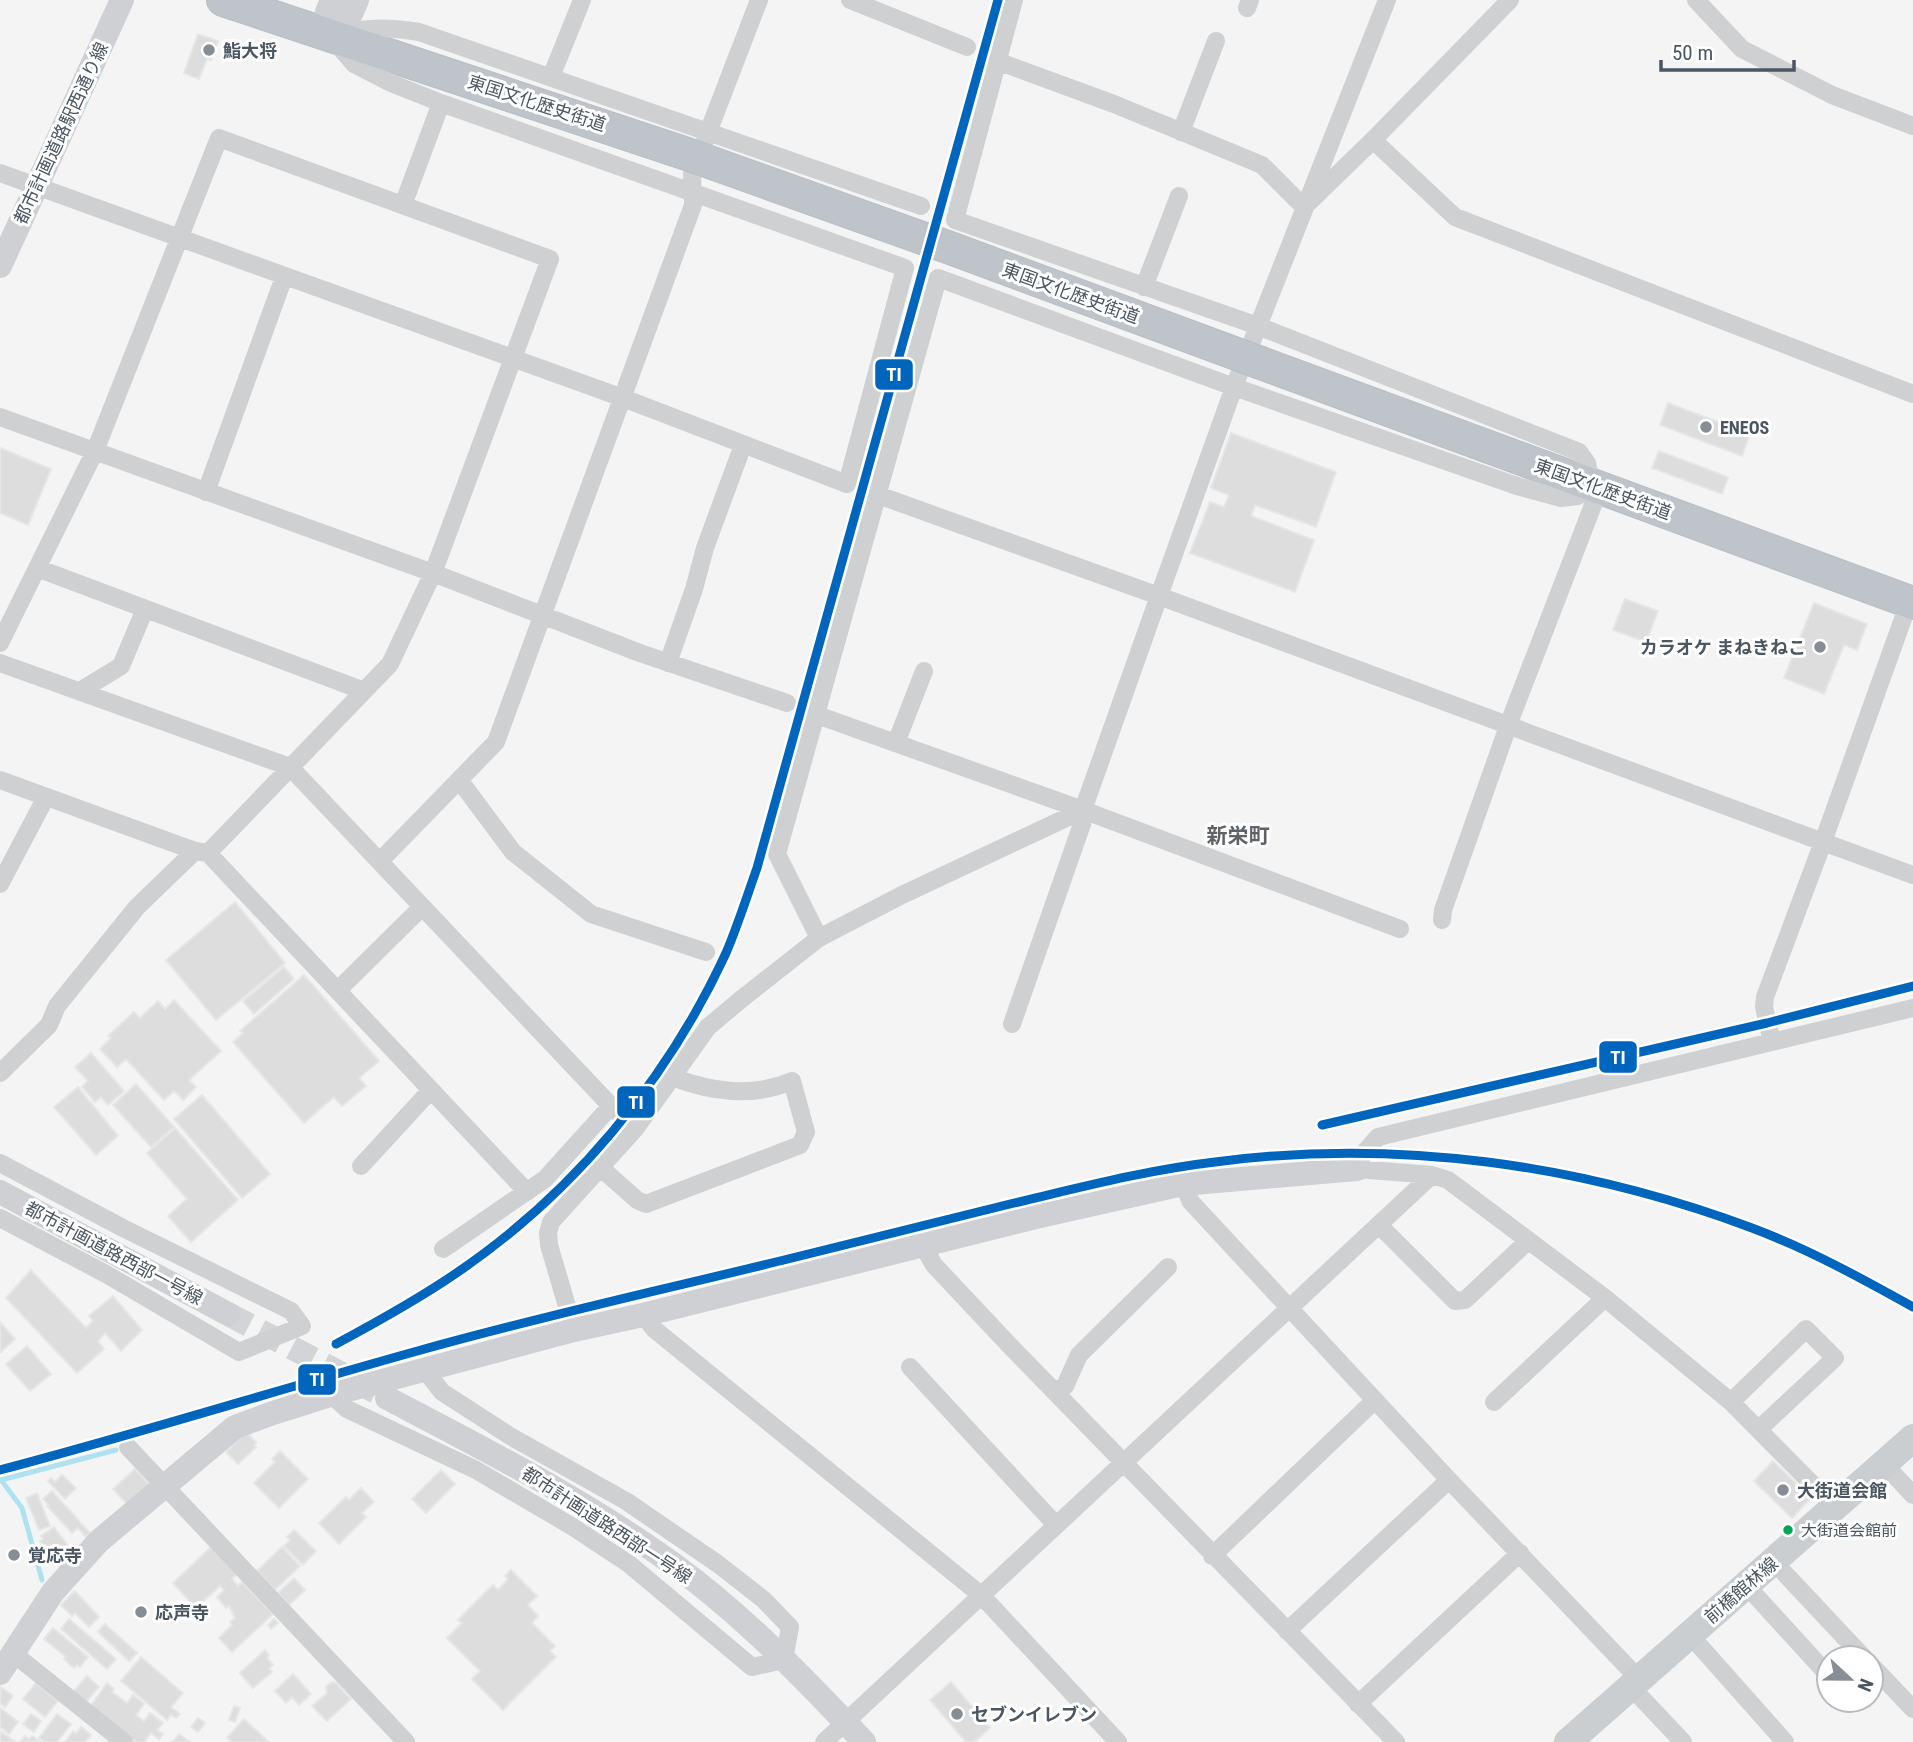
<svg xmlns="http://www.w3.org/2000/svg" width="1913" height="1742" font-family="'Roboto Condensed','Noto Sans JP',sans-serif">
	<rect width="100%" height="100%" fill="#f4f4f4"/>
	<g fill="none" stroke-linecap="round" stroke-linejoin="round">
		<!-- stream -->
		<path stroke="#aee2f0" stroke-width="5" d="M42,1580L22,1508L1,1480L116,1450"/>
	</g>
	<!-- building -->
	<path fill="#ddddde" stroke="#e5e6e7" stroke-width="2" d="M198,34L218,41L211,60L207,59L199,79L184,73Z
		M1668,403L1750,434L1742,456L1660,425Z
		M1231,433L1336,472L1316,527L1255,505L1251,516L1314,540L1295,592L1190,553L1210,502L1224,507L1229,495L1211,488Z
		M0,448L51,469L28,525L0,513Z
		M1659,451L1728,477L1722,494L1652,468Z
		M1625,599L1658,611L1646,642L1613,630Z
		M1814,603L1867,624L1857,650L1844,645L1824,694L1784,678Z
		M235,902L285,963L216,1020L166,960Z
		M284,967L294,979L254,1014L243,1001Z
		M304,975L379,1061L359,1078L366,1086L342,1106L334,1097L304,1123L233,1042L243,1033L240,1031Z
		M174,1000L221,1051L189,1080L196,1087L183,1100L174,1091L164,1100L126,1059L117,1067L100,1049L111,1038L108,1036L134,1012L140,1018L158,1001L165,1009Z
		M91,1053L124,1091L108,1105L101,1097L95,1102L82,1087L88,1081L75,1067Z
		M136,1084L174,1127L151,1147L113,1105Z
		M78,1087L118,1136L96,1155L54,1107Z
		M202,1095L270,1174L242,1198L174,1119Z
		M175,1128L238,1200L191,1242L168,1216L187,1199L147,1153Z
		M31,1270L86,1328L93,1321L89,1316L113,1296L142,1330L121,1351L105,1333L98,1341L104,1349L77,1373L6,1298Z
		M0,1322L15,1339L0,1353Z
		M27,1346L51,1374L30,1391L6,1364Z
		M246,1432L256,1442L254,1445L256,1447L238,1464L226,1452Z
		M280,1451L308,1479L279,1508L254,1483L275,1462L272,1459Z
		M1773,1461L1811,1498L1792,1518L1754,1481Z
		M135,1469L150,1485L128,1505L113,1489Z
		M441,1470L455,1484L426,1513L412,1499Z
		M62,1475L76,1488L65,1499L48,1481L51,1478L55,1482Z
		M361,1488L374,1502L362,1513L366,1517L339,1544L319,1523L346,1497L349,1500Z
		M52,1491L90,1533L86,1537L78,1528L72,1533L47,1506L49,1505L43,1499Z
		M37,1493L50,1526L39,1530L26,1498Z
		M54,1527L69,1547L56,1556L55,1554L51,1556L40,1541L43,1539L41,1536Z
		M294,1530L316,1551L303,1565L284,1546L290,1540L287,1537Z
		M211,1547L237,1574L232,1579L238,1586L242,1582L273,1614L232,1652L219,1638L232,1625L230,1622L235,1618L229,1606L226,1608L217,1597L224,1590L220,1586L196,1608L173,1583Z
		M282,1547L300,1566L275,1590L257,1571Z
		M511,1570L537,1596L528,1605L538,1616L532,1623L555,1646L550,1651L556,1657L503,1710L472,1679L480,1671L447,1638L462,1623L458,1620L493,1585L498,1590L508,1579L505,1576Z
		M294,1578L305,1590L289,1605L278,1593Z
		M75,1591L99,1617L89,1627L75,1613L72,1616L61,1605Z
		M69,1619L116,1659L107,1669L61,1629Z
		M274,1619L278,1623L271,1629L268,1625Z
		M105,1624L137,1653L129,1661L98,1632Z
		M53,1628L88,1657L80,1667L77,1665L74,1668L64,1659L66,1657L44,1639Z
		M265,1650L269,1655L267,1658L273,1665L269,1669L272,1672L253,1688L240,1673Z
		M141,1657L183,1693L171,1707L180,1714L176,1718L171,1715L167,1720L121,1681Z
		M293,1674L311,1694L299,1705L292,1697L286,1703L275,1691Z
		M87,1676L99,1687L85,1703L73,1692Z
		M332,1682L336,1683L351,1699L327,1721L312,1706L327,1693L326,1687Z
		M951,1682L990,1728L974,1742H966L930,1700Z
		M36,1683L58,1701L45,1717L23,1699Z
		M107,1683L114,1689L112,1692L127,1703L133,1695L144,1704L136,1715L144,1721L150,1713L163,1723L157,1730L163,1734L159,1739L151,1733L144,1742H136L90,1707Z
		M1,1687L13,1696L5,1707L0,1703Z
		M234,1706L240,1708L235,1722L229,1720Z
		M0,1708L18,1722L9,1734L0,1727Z
		M31,1714L41,1721L34,1732L23,1724Z
		M57,1714L71,1724L57,1742H45L39,1738Z
		M198,1718L205,1723L198,1732L191,1727Z
		M244,1719L269,1742H232L227,1738Z
		M81,1727L91,1735L85,1742H65L73,1731L76,1733Z
		M0,1731L16,1742H0Z
		M179,1734L190,1742H172Z
		M25,1736L29,1739L32,1736L39,1741L20,1742Z"/>
	<g fill="none" stroke-linecap="round" stroke-linejoin="round">
		<!-- secondary-tunnel -->
		<path stroke="#d2d4d7" stroke-width="24" stroke-dasharray="24 12" stroke-linecap="butt" d="M228,1314L376,1392"/>
		<!-- highway casing -->
		<g stroke="#b9bec3" stroke-width="34">
			<path id="highway" d="M223,0L684,153
				M1261,363L1913,603"/>
		</g>
		<!-- street -->
		<path stroke="#ced0d2" stroke-width="18" d="M850,0L967,47
			M1387,0L1234,387L1159,596L1823,842L1909,602
			M1696,0L1742,49L1832,95L1913,126
			M1247,8L1250,0
			M997,61L1114,104L1262,165L1304,207L1373,140L1510,0
			M551,77L582,0
			M1181,132L1216,41
			M1373,140L1455,217L1913,394
			M0,173L623,398L847,484L905,268L441,103L391,83L354,64L330,36C365,28 383,26 419,32L921,206
			M403,205L441,103
			M1144,287L1179,196
			M0,417L433,573L640,653L787,703
			M206,492L284,277
			M37,568L364,691
			M0,643L95,451L219,138L550,259L433,573L390,664L208,853L195,851L0,780
			M0,663L290,767L611,1106L635,1129
			M668,663L694,589L705,548L743,445
			M80,691L121,666L145,609
			M817,715L1083,810L1400,929
			M896,743L924,671
			M460,781L513,852L591,914L706,952
			M208,853L527,1192
			M380,861L496,742L693,205L692,174L759,0
			M0,884L46,797
			M1442,920L1443,910L1512,715L1600,487
			M819,938L777,854L938,278L1234,387L1517,486L1561,498L1578,496L1591,483L1587,463L1579,452L1258,326L955,220L1014,0
			M338,990L422,907
			M1012,1024L1082,824L1083,810
			M1772,1042L1764,1007L1765,997L1823,842L1913,875
			M0,1073L49,1025L57,1006L137,907L195,851
			M0,1163L123,1228L291,1311L302,1326L239,1352L106,1274L0,1218
			M361,1166L431,1090
			M601,1168L637,1200L646,1204L800,1145L806,1132L792,1081C752,1098 712,1092 672,1077
			M1432,1175L1357,1169L1364,1153L1378,1137L1913,1008
			M1183,1184L1191,1202L1449,1480L1639,1679
			M1379,1225L1455,1301L1465,1300L1528,1241
			M923,1246L934,1265L1013,1349L1396,1742
			M443,1249L545,1179L611,1106
			M643,1315L654,1329L981,1595L1118,1742
			M574,1330L549,1245L548,1233L551,1222L635,1129L708,1027L744,997L819,938L902,895L1083,810L1159,596L878,495
			M910,1367L1056,1525
			M1055,1392L1065,1386L1079,1355L1168,1267
			M333,1394L338,1401L347,1409L476,1470L573,1527L629,1564L752,1667L784,1660L790,1627L764,1600L718,1564L626,1501L510,1436L442,1392L424,1369
			M1494,1402L1605,1298
			M1731,1402L1806,1329L1835,1358L1759,1429
			M128,1447L406,1742
			M1884,1464L1913,1495
			M1212,1556L1375,1400
			M1773,1561L1864,1658
			M1746,1585L1829,1676
			M1287,1631L1449,1480
			M1690,1635L1785,1742
			M14,1654L124,1742
			M1871,1665L1913,1709
			M1631,1687L1683,1742
			M1850,1700L1853,1703
			M1358,1704L1520,1553
			M824,1742L1432,1175L1448,1180L1605,1298L1731,1402L1835,1507"/>
		<!-- secondary -->
		<path stroke="#ced0d4" stroke-width="24" d="M330,36L348,21L357,0
			M330,36L327,12L332,0
			M0,266L122,0
			M0,1192L228,1314
			M387,1398C484,1449 583,1499 673,1564C743,1615 805,1679 864,1742
			M0,1673L53,1592L99,1541L235,1427L273,1413L333,1394L574,1330L643,1315L1040,1216L1183,1184L1357,1169"/>
		<!-- primary -->
		<path stroke="#caced1" stroke-width="28" d="M1568,1742L1913,1438"/>
		<!-- highway -->
		<use href="#highway" stroke="#bec4c9" stroke-width="32"/>
		<!-- highway-bridge casing -->
		<g stroke="#b9bec3" stroke-width="34" stroke-linecap="butt">
			<path id="highway-bridge" d="M684,153L953,249L1261,363"/>
		</g>
		<!-- highway-bridge -->
		<use href="#highway-bridge" stroke="#bec4c9" stroke-width="32"/>
		<!-- rail-1 casing -->
		<g stroke="#fff" stroke-width="14">
			<path id="rail-1" d="M1322,1125L1767,1023L1913,986
				M336,1344C377,1322 417,1300 455,1274C572,1195 667,1081 726,953C738,925 747,896 757,868L998,0
				M0,1470C141,1433 280,1389 421,1350C542,1316 666,1289 788,1259C862,1241 936,1223 1010,1204C1078,1188 1146,1170 1215,1162C1396,1138 1581,1164 1752,1228C1808,1249 1861,1278 1913,1307"/>
		</g>
		<!-- rail-1 -->
		<use href="#rail-1" stroke="#0065bd" stroke-width="9"/>
	</g>
	<!-- markers -->
	<g fill="#868d94" stroke="#fff" stroke-width="2.5">
		<circle cx="209" cy="50" r="7"/>
		<circle cx="1706" cy="427" r="7"/>
		<circle cx="1820" cy="647" r="7"/>
		<circle cx="1783" cy="1490" r="7"/>
		<circle cx="14" cy="1555" r="7"/>
		<circle cx="141" cy="1612" r="7"/>
		<circle cx="957" cy="1714" r="7"/>
	</g>
	<circle fill="#00a651" stroke="#fff" stroke-width="2.5" cx="1788" cy="1530" r="6"/>
	<g text-anchor="middle" dominant-baseline="central" stroke-width="6" stroke-linejoin="round" paint-order="stroke">
		<!-- bus labels -->
		<g font-size="16" fill="#4a5661" stroke="#fff" text-anchor="start">
			<text x="1801" y="1530">大街道会館前</text>
		</g>
		<!-- poi labels -->
		<g font-size="18" font-weight="bold" fill="#4a5661" stroke="#fff" text-anchor="start">
			<text x="223" y="50">鮨大将</text>
			<text x="1720" y="427">ENEOS</text>
			<text x="1806" y="647" text-anchor="end">カラオケ まねきねこ</text>
			<text x="1797" y="1490">大街道会館</text>
			<text x="28" y="1555">覚応寺</text>
			<text x="155" y="1612">応声寺</text>
			<text x="971" y="1714">セブンイレブン</text>
		</g>
		<!-- street labels -->
		<g font-size="18" fill="#4a5661" stroke="#fff">
			<text transform="translate(537 103) rotate(18)">東国文化歴史街道</text>
			<text transform="translate(61 133) rotate(-65)">都市計画道路駅西通り線</text>
			<text transform="translate(1071 293) rotate(20)">東国文化歴史街道</text>
			<text transform="translate(1603 489) rotate(20)">東国文化歴史街道</text>
			<text transform="translate(114 1253) rotate(28)">都市計画道路西部一号線</text>
			<text transform="translate(607 1525) rotate(33)">都市計画道路西部一号線</text>
			<text transform="translate(1741 1590) rotate(-41)">前橋館林線</text>
		</g>
		<!-- quarter labels -->
		<g font-size="21" font-weight="bold" fill="#5f6368" stroke="#fff">
			<text x="1238" y="836">新栄町</text>
		</g>
	</g>
	<g stroke="#fff" stroke-width="2.5">
		<rect x="874" y="358" width="40" height="33" rx="7" fill="#0065bd"/>
		<rect x="1598" y="1040" width="40" height="34" rx="7" fill="#0065bd"/>
		<rect x="616" y="1085" width="40" height="34" rx="7" fill="#0065bd"/>
		<rect x="297" y="1363" width="40" height="33" rx="7" fill="#0065bd"/>
	</g>
	<g font-size="19" text-anchor="middle" font-weight="bold" fill="#fff">
		<text x="894" y="381">TI</text>
		<text x="1618" y="1064">TI</text>
		<text x="636" y="1109">TI</text>
		<text x="317" y="1386">TI</text>
	</g>
	<!-- north arrow -->
	<g transform="translate(1850 1679) rotate(112)"><circle r="33" fill="#ffffff" stroke="#b7bbc0" stroke-width="2"/>
	<path d="M0-5L12 26L0 18L-12 26Z" fill="#868d94"/>
	<text y="-10" font-size="19" font-weight="bold" text-anchor="middle" fill="#4a5661">N</text>
	</g>
	<!-- scale -->
	<path d="M1661 60v10h133v-10" fill="none" stroke="#4a5661" stroke-width="3.5"/>
	<text x="1672" y="60" font-size="21" fill="#4a5661" stroke="#ffffff" stroke-width="5" paint-order="stroke">50 m</text>
</svg>
